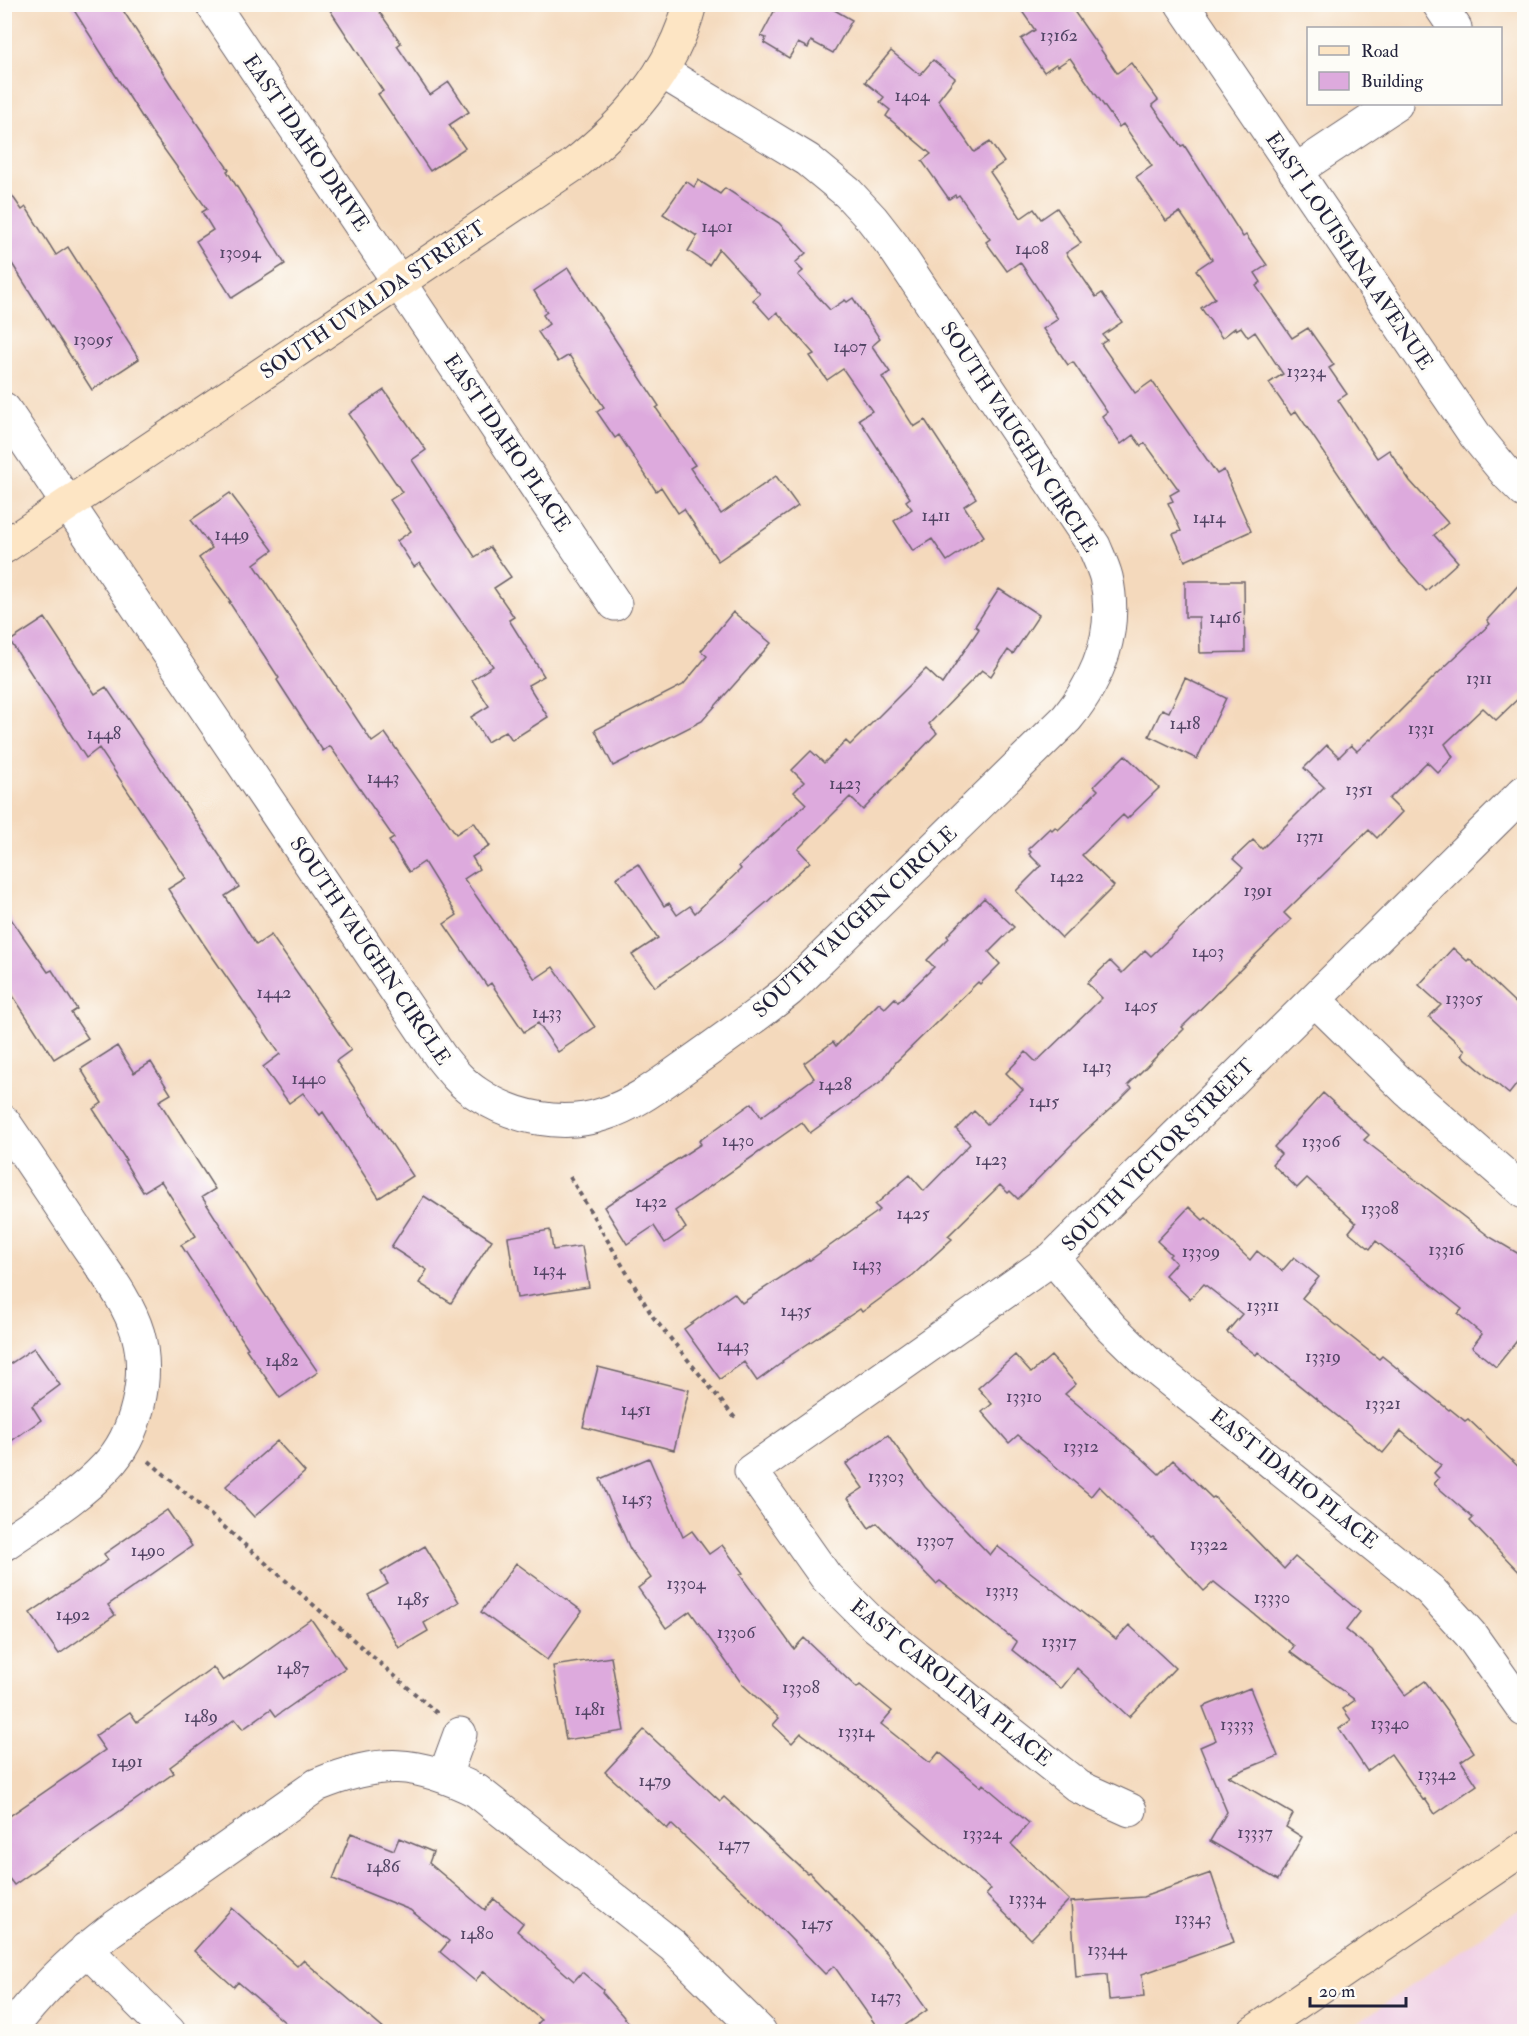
<svg xmlns="http://www.w3.org/2000/svg" width="1529" height="2036" font-family="'IM FELL Double Pica',serif">
	<rect width="100%" height="100%" fill="#fdfcf7"/>
	<filter id="ink" filterUnits="userSpaceOnUse"><feTurbulence type="fractalNoise" baseFrequency=".0167" numOctaves="2"/><feDisplacementMap in="SourceGraphic" scale="12" xChannelSelector="R" yChannelSelector="G"/><feConvolveMatrix kernelMatrix="1 2 1 2 8 2 1 2 1" color-interpolation-filters="sRGB"/></filter>
	<filter id="wash" filterUnits="userSpaceOnUse"><feTurbulence type="fractalNoise" baseFrequency=".008" numOctaves="4" result="noise"/><feDisplacementMap in="SourceGraphic" scale="24" xChannelSelector="R" yChannelSelector="G"/><feGaussianBlur stdDeviation="1.35" result="paint"/><feColorMatrix in="noise" values="0 0 0 0 0 0 0 0 0 0 0 0 0 0 0 0 0 1.4 0 .05"/><feComposite in="paint" operator="in"/></filter>
	<g filter="url(#wash)">
		<rect width="100%" height="100%" fill="#f4d9bc"/>
		<!-- built -->
		<path fill="#f0d0e5" d="M1524,1906V2031H1346Z"/>
		<g id="blocks">
			<!-- building -->
			<path fill="#dad" d="M70,4H119L184,105L229,170L227,171L285,264L232,298L196,241L213,230L202,212L207,209L151,131Z
				M326,4H374L401,43L397,46L430,95L449,82L469,112L449,125L465,148L430,171L378,94L383,91Z
				M778,4H824L852,20L833,53L811,41L808,48L798,43L789,58L764,43L766,38L761,36Z
				M1017,4H1069L1117,73L1131,63L1158,100L1152,105L1181,146L1184,145L1243,237L1246,235L1267,265L1255,273L1261,282L1256,286L1292,338L1308,328L1334,365L1329,368L1347,394L1338,400L1377,458L1389,450L1410,481L1448,523L1434,535L1458,562L1426,591L1392,553L1296,411L1291,415L1269,383L1283,374L1255,332L1248,337L1241,327L1236,330L1235,328L1222,338L1201,308L1215,298L1196,270L1212,259L1180,212L1166,221L1136,177L1152,166L1123,124L1119,127L1070,58L1058,66L1056,64L1044,72L1021,39L1035,30Z
				M891,51L920,75L933,60L955,78L938,100L974,152L990,142L1004,162L990,172L1021,218L1034,209L1041,219L1057,208L1081,243L1066,253L1096,297L1102,293L1122,322L1103,335L1107,340L1101,344L1135,393L1152,381L1217,474L1224,470L1251,531L1185,561L1173,534L1181,531L1168,503L1173,501L1170,495L1179,490L1145,443L1141,446L1133,435L1121,444L1102,416L1107,412L1073,362L1068,365L1043,329L1058,319L1020,262L1007,271L986,242L990,239L959,195L956,197L955,195L949,199L922,161L931,154L886,116L890,110L880,102L884,97L865,82Z
				M698,180L720,194L725,188L779,223L806,253L795,263L803,271L798,275L830,310L845,300L847,302L853,298L880,339L872,346L890,372L882,377L914,427L925,420L976,498L964,506L984,536L947,561L932,539L913,551L894,521L912,509L906,501L910,498L859,419L872,411L843,369L827,380L810,356L814,354L777,312L770,319L753,300L760,294L719,249L709,265L688,251L697,236L663,214L686,181L694,187Z
				M4,184L22,210L26,207L56,255L68,247L139,359L92,390L4,251Z
				M568,268L659,406L656,408L695,465L690,468L721,514L776,476L798,506L718,561L684,509L678,513L661,487L656,491L619,435L615,438L597,412L604,407L569,355L558,362L538,332L549,324L543,315L547,312L534,291Z
				M384,390L426,450L412,460L475,557L490,547L511,577L494,588L514,617L509,620L544,676L528,685L548,717L512,740L506,731L487,742L471,717L489,706L472,680L493,666L420,563L414,567L397,541L411,531L390,500L402,492L349,414Z
				M230,493L273,550L254,564L372,742L385,733L456,834L474,822L490,846L472,857L479,869L464,879L535,979L553,967L595,1027L558,1052L538,1023L524,1032L491,983L487,986L444,924L457,915L424,862L409,872L389,841L394,838L330,746L323,751L277,680L279,678L229,602H231L199,558L212,548L191,520Z
				M1524,579V693L1496,720L1483,708L1445,744L1453,757L1438,773L1427,762L1389,799L1402,812L1377,838L1369,830L1284,913L1291,920L1182,1027L1184,1029L1128,1085L1132,1088L1118,1102L1081,1135L1018,1199L1010,1191L1008,1193L1000,1185L948,1236L952,1239L913,1275L862,1312L860,1309L782,1361L783,1362L757,1381L744,1362L720,1379L684,1329L734,1293L742,1303L809,1259L810,1260L880,1210L875,1205L910,1175L924,1191L970,1144L956,1129L974,1111L987,1124L1023,1090L1006,1073L1026,1052L1036,1062L1102,998L1087,983L1110,961L1122,973L1145,950L1151,956L1243,868L1233,859L1253,840L1262,849L1324,787L1304,768L1327,745L1339,757L1351,745L1357,751L1370,739L1371,740L1434,677L1490,624L1487,620Z
				M1185,581H1244L1245,652L1200,653L1199,617H1185Z
				M999,589L1039,615L1013,654L1008,650L991,676L982,670L929,724L937,733L863,810L850,797L798,849L810,862L767,902L725,938L655,987L632,955L658,938L616,878L638,864L664,906L669,903L677,915L690,906L695,913L741,869L739,866L806,804L794,792L804,782L792,770L811,751L824,763L846,741L850,745L926,669L942,684L979,629L975,626Z
				M733,612L771,643L702,721L613,766L595,730L683,685L707,656L701,651Z
				M45,618L95,694L106,687L220,856L239,887L225,896L256,945L271,935L351,1050L336,1061L413,1176L379,1198L323,1112L320,1115L303,1093L289,1103L263,1067L280,1054L203,943L168,889L186,878L99,748L86,758L10,641Z
				M1185,678L1226,698L1197,759L1149,736L1162,709L1169,712Z
				M1125,755L1159,788L1127,819L1123,815L1082,855L1114,886L1062,938L1016,891L1041,866L1029,854L1031,852L1028,849L1050,828L1052,830L1055,827L1058,830L1080,809L1098,790L1094,786Z
				M984,898L1014,927L989,952L1000,964L980,984L978,982L896,1062L884,1079L810,1133L802,1122L675,1211L686,1228L665,1243L654,1226L627,1244L604,1207L701,1144L699,1141L752,1103L761,1117L814,1078L804,1063L833,1042L836,1046L879,1003L885,1008L895,998L898,1002L934,967L927,960L949,938L947,936Z
				M4,909L48,972L52,970L77,1009L71,1013L88,1038L54,1059L4,982Z
				M1453,948L1467,961L1469,959L1524,1011V1075L1509,1094L1462,1055L1465,1050L1429,1017L1441,1005L1419,985Z
				M117,1046L134,1073L151,1062L171,1094L159,1101L215,1189L202,1197L263,1292L318,1372L280,1398L246,1349L248,1348L181,1245L196,1236L161,1181L143,1192L124,1161L126,1160L93,1109L102,1103L81,1069Z
				M1323,1093L1369,1135L1364,1140L1490,1237L1524,1257V1332L1496,1367L1472,1347L1482,1334L1458,1314L1462,1309L1376,1241L1370,1249L1349,1232L1356,1223L1307,1178L1297,1188L1272,1164L1281,1154L1274,1147Z
				M424,1196L492,1240L451,1303L419,1283L427,1270L391,1247Z
				M1189,1207L1203,1220L1206,1218L1250,1260L1257,1251L1282,1271L1294,1257L1319,1277L1302,1298L1379,1359L1382,1356L1449,1410L1450,1409L1465,1421L1468,1419L1524,1472V1577L1470,1521L1473,1518L1434,1484L1439,1478L1434,1473L1441,1465L1401,1431L1383,1453L1258,1352L1256,1355L1227,1332L1242,1314L1204,1284L1190,1299L1165,1275L1176,1263L1169,1256L1171,1254L1157,1241Z
				M550,1230L553,1250L582,1246L589,1287L517,1298L508,1237Z
				M34,1348L60,1385L32,1406L41,1420L4,1446V1368Z
				M1015,1355L1031,1373L1051,1356L1076,1384L1065,1394L1143,1459L1159,1474L1173,1460L1212,1498L1214,1497L1284,1569L1295,1557L1360,1612L1346,1630L1372,1650L1405,1695L1425,1681L1447,1711L1474,1752L1461,1761L1477,1785L1435,1814L1425,1799L1423,1800L1391,1754L1367,1771L1339,1729L1351,1720L1343,1709L1355,1700L1290,1652L1294,1646L1214,1582L1204,1591L1153,1537L1151,1538L1099,1486L1091,1496L1018,1435L1009,1443L982,1412L992,1404L978,1388Z
				M598,1367L689,1390L674,1450L583,1427Z
				M888,1435L925,1487L990,1555L997,1546L1116,1639L1129,1625L1175,1668L1129,1717L1077,1668L1061,1689L1012,1650L1017,1642L940,1581L936,1584L877,1523L869,1528L848,1498L863,1488L846,1464Z
				M277,1441L305,1472L254,1517L226,1486Z
				M649,1458L683,1537L692,1531L709,1554L722,1545L743,1573L740,1575L794,1649L804,1638L857,1688L860,1685L892,1711L881,1724L930,1763L939,1752L981,1787L983,1784L1029,1823L1011,1844L1069,1900L1031,1939L986,1895L991,1889L865,1782L801,1733L792,1743L773,1725L779,1718L742,1684L690,1611L666,1628L638,1588L651,1578L630,1549L600,1479Z
				M167,1510L192,1546L108,1605L115,1615L59,1654L30,1613L108,1560L104,1554Z
				M425,1546L459,1602L424,1623L428,1631L399,1648L368,1595L388,1584L381,1572Z
				M516,1563L582,1611L547,1660L481,1612Z
				M311,1619L345,1668L276,1716L271,1709L243,1729L235,1719L170,1767L174,1773L14,1885L4,1872V1820L105,1750L95,1736L130,1712L137,1722L213,1667L223,1681Z
				M611,1657L624,1731L566,1740L553,1666Z
				M1250,1688L1278,1756L1228,1776L1293,1814L1286,1827L1302,1837L1278,1880L1210,1841L1227,1812L1200,1747L1216,1740L1203,1707Z
				M644,1730L720,1801L724,1797L807,1873L809,1872L887,1953L927,2010L897,2031H880L834,1966L825,1974L762,1909L671,1824L667,1829L605,1772Z
				M351,1833L394,1850L399,1838L433,1852L429,1863L485,1910L494,1899L523,1923L517,1931L574,1981L582,1972L603,1990L602,1992L636,2031H531L541,2020L484,1971L475,1981L440,1952L449,1941L410,1910L333,1879Z
				M1211,1873L1234,1942L1142,1974L1144,1997L1109,2000L1107,1974L1076,1977L1071,1902L1143,1897Z
				M232,1908L297,1966L303,1960L386,2031H295L238,1982L234,1987L194,1951Z"/>
		</g>
	</g>
	<g filter="url(#ink)">
		<use href="#blocks" fill-opacity="0" stroke="#6c6268" stroke-width="1.5"/>
		<g fill="none" stroke-linecap="round" stroke-linejoin="round">
			<!-- street casing -->
			<g stroke="#6c6268" stroke-width="35">
				<path id="street" d="M212,4L615,604
					M1182,4L1475,435L1507,474L1524,491
					M1439,4L1455,28
					M1295,171L1396,104
					M4,409L440,1056C451,1070 463,1085 478,1094C514,1118 563,1128 604,1114C632,1105 655,1088 679,1071C716,1045 753,1019 789,990L1067,718C1100,677 1118,629 1106,577C1103,566 1098,556 1094,546L893,246L872,219L848,193L808,160L661,71
					M1315,1000L1407,1090L1524,1192
					M4,1122C32,1163 59,1203 86,1244C105,1272 128,1301 138,1334C150,1377 137,1435 106,1467C77,1498 39,1520 4,1544
					M1053,1258L1111,1327L1145,1360L1430,1590L1470,1634L1524,1710
					M445,1775L460,1734
					M1130,1810L1079,1787L872,1623L826,1577L751,1471L1053,1258L1524,792
					M86,1949L169,2032
					M9,2032C37,1994 71,1961 108,1932L317,1785C382,1759 414,1760 477,1791L673,1946L760,2032"/>
			</g>
			<!-- secondary casing -->
			<g stroke="#6c6268" stroke-width="35">
				<path id="secondary" d="M4,547L572,166C625,124 673,72 690,4
					M1254,2032L1524,1848"/>
			</g>
			<!-- path -->
			<path stroke="#6c6268" stroke-width="4" stroke-dasharray="4.5 4.5" stroke-linecap="butt" d="M570,1177L653,1317L735,1418
				M149,1461L437,1713"/>
			<!-- street -->
			<use href="#street" stroke="#fff" stroke-width="33"/>
			<!-- secondary -->
			<use href="#secondary" stroke="#fde5c4" stroke-width="33"/>
		</g>
	</g>
	<g text-anchor="middle" dominant-baseline="central" stroke-width="6" stroke-linejoin="round" paint-order="stroke">
		<!-- number labels -->
		<g font-size="18" fill="#514464">
			<text x="1059" y="35">13162</text>
			<text x="912" y="95">1404</text>
			<text x="717" y="226">1401</text>
			<text x="1032" y="248">1408</text>
			<text x="240" y="252">13094</text>
			<text x="93" y="339">13095</text>
			<text x="850" y="346">1407</text>
			<text x="1306" y="371">13234</text>
			<text x="936" y="515">1411</text>
			<text x="1209" y="517">1414</text>
			<text x="232" y="534">1449</text>
			<text x="1225" y="617">1416</text>
			<text x="1479" y="678">1311</text>
			<text x="1185" y="723">1418</text>
			<text x="1421" y="728">1331</text>
			<text x="104" y="733">1448</text>
			<text x="383" y="777">1443</text>
			<text x="845" y="783">1423</text>
			<text x="1359" y="789">1351</text>
			<text x="1310" y="836">1371</text>
			<text x="1067" y="876">1422</text>
			<text x="1258" y="890">1391</text>
			<text x="1208" y="951">1403</text>
			<text x="274" y="992">1442</text>
			<text x="1464" y="998">13305</text>
			<text x="1141" y="1005">1405</text>
			<text x="547" y="1012">1433</text>
			<text x="1097" y="1066">1413</text>
			<text x="309" y="1078">1440</text>
			<text x="835" y="1084">1428</text>
			<text x="1044" y="1101">1415</text>
			<text x="738" y="1140">1430</text>
			<text x="1321" y="1141">13306</text>
			<text x="991" y="1159">1423</text>
			<text x="651" y="1201">1432</text>
			<text x="1380" y="1208">13308</text>
			<text x="913" y="1213">1425</text>
			<text x="1446" y="1249">13316</text>
			<text x="1201" y="1251">13309</text>
			<text x="867" y="1264">1433</text>
			<text x="549" y="1269">1434</text>
			<text x="1263" y="1305">13311</text>
			<text x="796" y="1310">1435</text>
			<text x="733" y="1345">1443</text>
			<text x="1323" y="1356">13319</text>
			<text x="282" y="1360">1482</text>
			<text x="1024" y="1396">13310</text>
			<text x="1383" y="1403">13321</text>
			<text x="636" y="1409">1451</text>
			<text x="1081" y="1446">13312</text>
			<text x="886" y="1476">13303</text>
			<text x="637" y="1498">1453</text>
			<text x="935" y="1540">13307</text>
			<text x="1209" y="1544">13322</text>
			<text x="148" y="1550">1490</text>
			<text x="686" y="1583">13304</text>
			<text x="1002" y="1590">13313</text>
			<text x="1272" y="1597">13330</text>
			<text x="413" y="1599">1485</text>
			<text x="73" y="1614">1492</text>
			<text x="736" y="1632">13306</text>
			<text x="1059" y="1641">13317</text>
			<text x="293" y="1668">1487</text>
			<text x="801" y="1687">13308</text>
			<text x="590" y="1709">1481</text>
			<text x="201" y="1716">1489</text>
			<text x="1390" y="1723">13340</text>
			<text x="1237" y="1724">13333</text>
			<text x="856" y="1731">13314</text>
			<text x="127" y="1761">1491</text>
			<text x="1437" y="1774">13342</text>
			<text x="655" y="1780">1479</text>
			<text x="1255" y="1832">13337</text>
			<text x="982" y="1833">13324</text>
			<text x="734" y="1844">1477</text>
			<text x="383" y="1866">1486</text>
			<text x="1027" y="1898">13334</text>
			<text x="1193" y="1918">13343</text>
			<text x="817" y="1923">1475</text>
			<text x="477" y="1933">1480</text>
			<text x="1107" y="1949">13344</text>
			<text x="886" y="1996">1473</text>
		</g>
		<!-- street labels -->
		<g font-size="21" fill="#22223b" stroke="#fdfcf7">
			<text transform="translate(306 143) rotate(56)">EAST IDAHO DRIVE</text>
			<text transform="translate(1349 251) rotate(56)">EAST LOUISIANA AVENUE</text>
			<text transform="translate(373 300) rotate(-34)">SOUTH UVALDA STREET</text>
			<text transform="translate(1019 437) rotate(57)">SOUTH VAUGHN CIRCLE</text>
			<text transform="translate(507 443) rotate(56)">EAST IDAHO PLACE</text>
			<text transform="translate(855 922) rotate(-43)">SOUTH VAUGHN CIRCLE</text>
			<text transform="translate(370 951) rotate(56)">SOUTH VAUGHN CIRCLE</text>
			<text transform="translate(1158 1155) rotate(-45)">SOUTH VICTOR STREET</text>
			<text transform="translate(1294 1479) rotate(39)">EAST IDAHO PLACE</text>
			<text transform="translate(951 1683) rotate(39)">EAST CAROLINA PLACE</text>
		</g>
	</g>
	<!-- margin -->
	<rect width="1529" height="2036" fill="none" stroke="#fdfcf7" stroke-width="24"/>
	<!-- legend -->
	<rect x="1307" y="27" width="195" height="78" fill="#fdfcf7" stroke="#a5a5ac" stroke-width="1.5"/>
	<rect x="1319" y="46" width="30" height="9" fill="#fde5c4" stroke="#a5a5ac" stroke-width="1.5"/>
	<text x="1361" y="57" font-size="18" fill="#22223b">Road</text>
	<rect x="1319" y="72" width="30" height="18" fill="#ddaadd" stroke="#a5a5ac" stroke-width="1.5"/>
	<text x="1361" y="87" font-size="18" fill="#22223b">Building</text>
	<!-- scale -->
	<path d="M1310 1997v9h96v-9" fill="none" stroke="#22223b" stroke-width="3"/>
	<text x="1319" y="1997" font-size="18" fill="#22223b" stroke="#fdfcf7" stroke-width="4.5" paint-order="stroke">20 m</text>
</svg>
